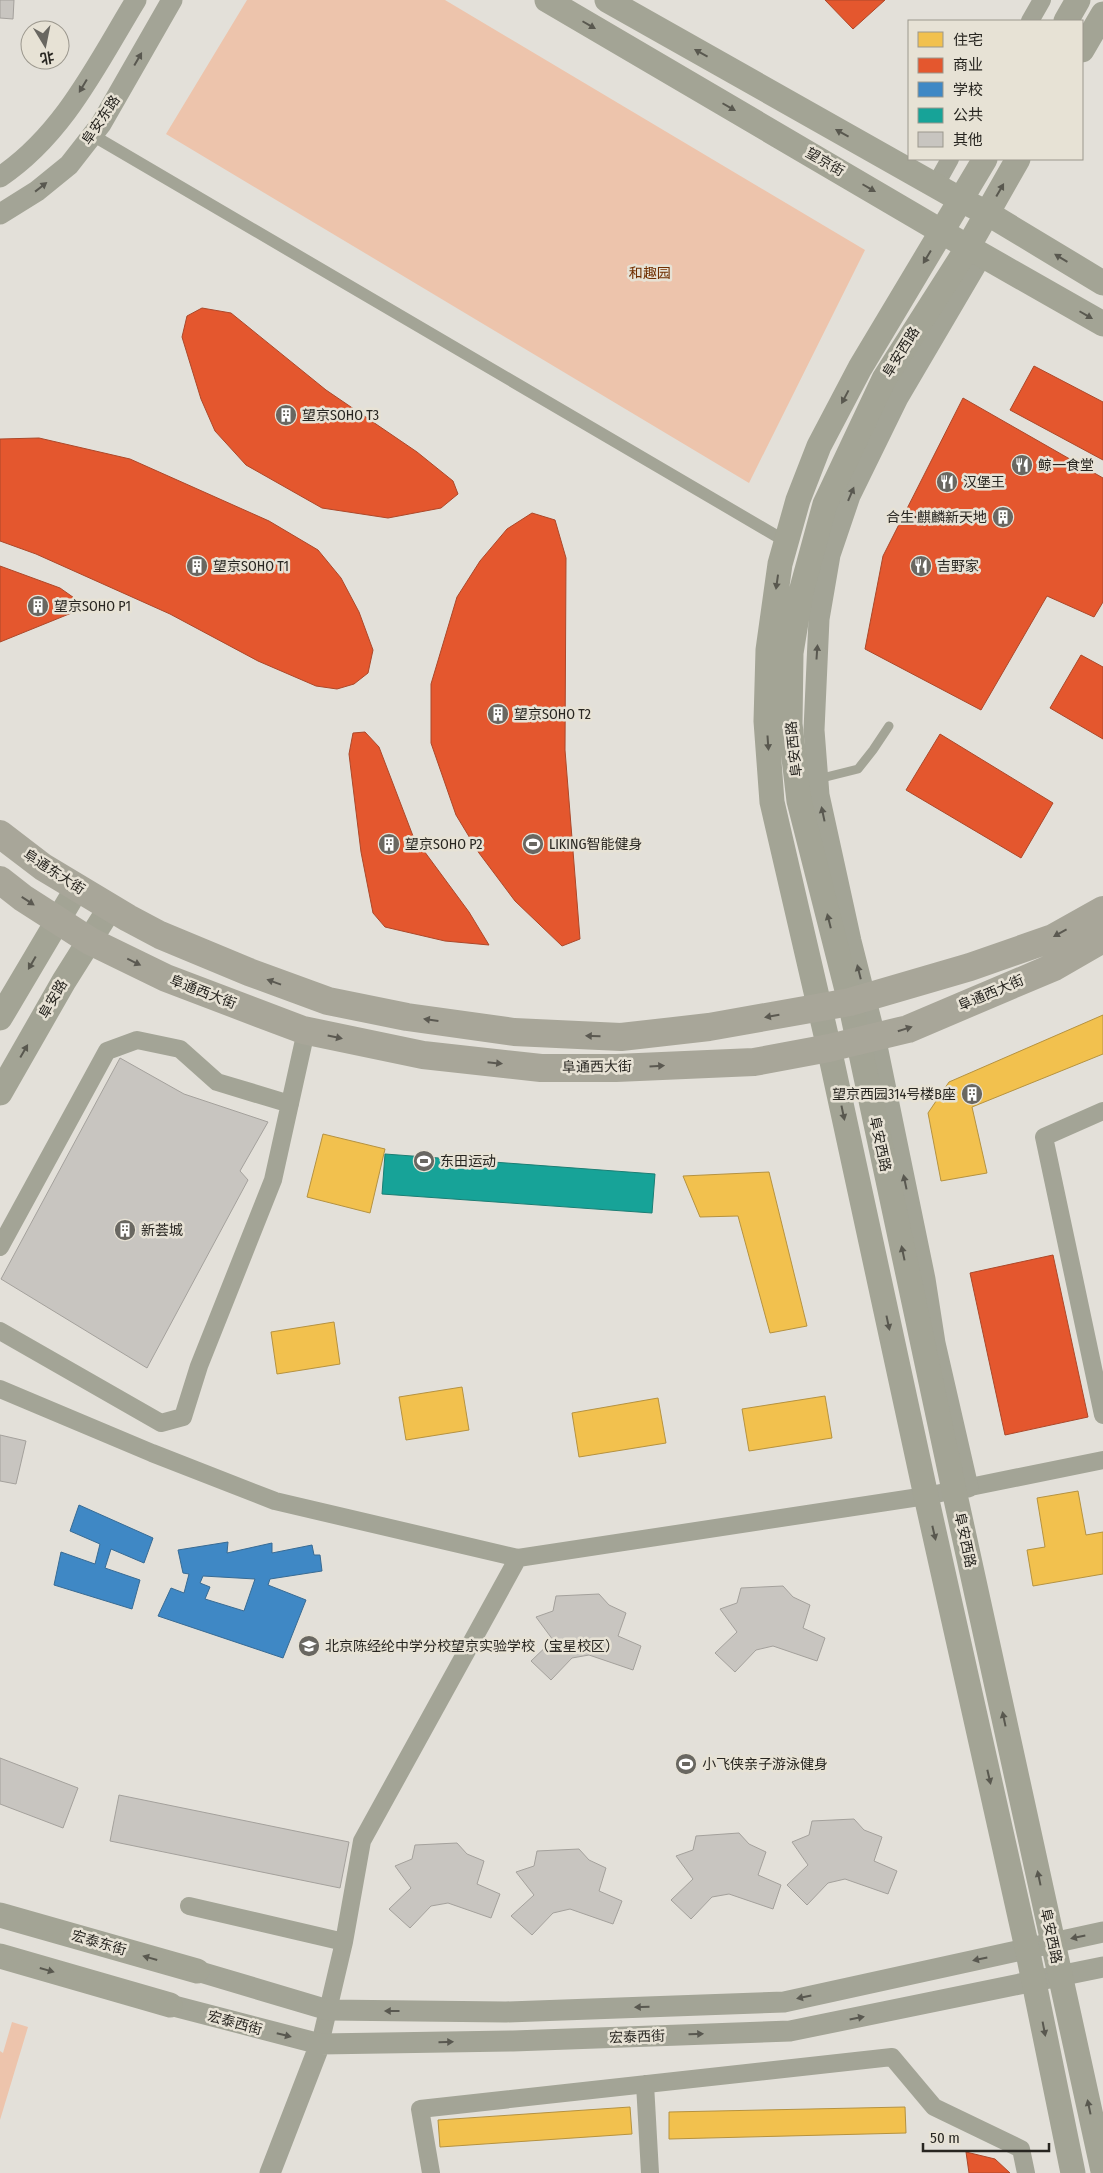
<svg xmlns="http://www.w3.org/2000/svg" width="1103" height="2173" font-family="'Fira Sans Condensed','Noto Sans SC',sans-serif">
	<rect width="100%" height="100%" fill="#e3e0d9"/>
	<!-- green -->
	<path fill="#edc4ac" d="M247,0H445L865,250L749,483L166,134Z
		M12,2022L28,2027L0,2120V2051L3,2053Z"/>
	<!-- homes -->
	<path fill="#f2c14e" stroke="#b59240" d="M1103,1015V1054L972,1107L987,1173L941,1181L928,1113L949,1082Z
		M323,1134L385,1149L370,1213L307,1197Z
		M769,1172L807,1326L770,1333L738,1216L700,1217L683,1176Z
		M334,1322L340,1364L277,1374L271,1332Z
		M462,1387L469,1430L406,1440L399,1397Z
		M825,1396L832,1438L749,1451L742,1409Z
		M658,1398L666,1443L579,1457L572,1413Z
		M1078,1491L1086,1535L1103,1532V1574L1033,1586L1027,1550L1045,1547L1037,1498Z
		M630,2107L632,2134L440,2147L438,2120Z
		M905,2107L906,2133L669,2139V2112Z"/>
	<!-- shops -->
	<path fill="#e4572e" stroke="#ac482a" d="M825,0H885L853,29Z
		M202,308L231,313L326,390L417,452L453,481L458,494L441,508L388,518L322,508L246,465L215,431L201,399L182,337L187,316Z
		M1034,366L1103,402V460L1010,410Z
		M963,398L1103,478V602L1094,617L1047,596L981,710L865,649L883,556Z
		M39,438L130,459L269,521L318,550L341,578L359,612L373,650L368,673L354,684L337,689L316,686L258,661L170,614L36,554L0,541V439Z
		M532,513L555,520L566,558L565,750L580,939L562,946L515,901L479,853L456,815L431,743V684L457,597L480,561L507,529Z
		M0,566L60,588L77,600L74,612L0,642Z
		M1081,655L1103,667V739L1050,708Z
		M365,732L379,747L413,836L469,912L489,945L445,941L385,927L373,913L361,852L349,754L353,733Z
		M940,734L1053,803L1021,858L906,790Z
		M1053,1255L1088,1417L1005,1435L970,1273Z
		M966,2152L995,2159L1010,2173H969Z"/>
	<!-- schools -->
	<path fill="#3f88c5" stroke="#386b94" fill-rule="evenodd" d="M79,1505L153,1538L144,1563L111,1549L105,1568L140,1580L132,1609L54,1585L61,1552L95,1564L100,1544L70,1531Z
		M228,1542L227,1553L272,1543V1553L312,1545L314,1555H320L322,1571L270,1579L268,1585L306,1600L283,1658L158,1616L171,1588L184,1593L189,1574L183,1573L178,1550ZM203,1576L255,1579L244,1611L205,1599L210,1587L200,1583Z"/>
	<!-- public -->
	<path fill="#17a398" stroke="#1c7e74" d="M385,1154L655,1174L652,1213L382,1194Z"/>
	<!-- building -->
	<path fill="#c8c5c0" stroke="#a4a19c" d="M0,0H14L13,19L0,18Z
		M120,1058L184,1094L268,1122L240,1171L248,1180L147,1368L1,1279Z
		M0,1435L26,1441L16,1484L0,1481Z
		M783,1586L793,1597L810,1605L803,1628L825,1638L817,1661L773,1646L756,1650L735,1672L715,1653L737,1632L720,1609L737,1603L741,1588Z
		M599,1594L609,1605L626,1613L618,1636L641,1646L633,1670L589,1655L572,1658L551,1680L531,1661L553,1640L536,1617L553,1611L556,1596Z
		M0,1758L78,1788L63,1828L0,1804Z
		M119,1795L349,1842L340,1888L110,1841Z
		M854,1819L864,1830L882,1837L874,1861L897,1871L888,1894L845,1879L828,1883L807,1905L787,1885L808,1865L792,1842L809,1835L812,1821Z
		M739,1833L749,1844L766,1852L758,1875L781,1885L773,1909L729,1894L712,1897L691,1919L671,1900L693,1879L676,1856L693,1850L696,1836Z
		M457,1843L467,1854L484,1861L477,1884L500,1894L491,1918L448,1903L431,1906L410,1928L389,1909L411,1888L395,1866L412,1859L415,1845Z
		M579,1849L589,1860L606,1868L599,1891L622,1901L613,1924L570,1909L553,1913L532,1935L511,1916L534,1895L516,1872L534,1866L537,1851Z"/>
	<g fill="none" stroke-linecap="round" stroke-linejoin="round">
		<!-- service -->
		<path stroke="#a3a496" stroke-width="9" d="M818,779L858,769L873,750L889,726"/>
		<!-- pedestrian -->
		<path stroke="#a3a496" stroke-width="12" d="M92,135L785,541"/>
		<!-- minor -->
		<path stroke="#a3a496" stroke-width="18" d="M1030,21L1042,0
			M935,186L950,159
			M1103,1111L1044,1137L1103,1415
			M0,1247L107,1051L137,1040L180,1049L217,1082L290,1104
			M0,1331L161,1423L183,1417L199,1366L273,1180L306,1031
			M0,1389L152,1453L275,1501L518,1558
			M189,1906L344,1942
			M320,2044L344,1942L362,1841L518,1558L926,1496L1103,1460
			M645,2084L650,2173
			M431,2173L420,2109L892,2057L934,2107L1021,2149L1026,2173"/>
		<!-- tertiary -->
		<path stroke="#a3a496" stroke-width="21" d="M0,177C64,134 97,64 136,0
			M0,214L37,191L69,165L101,124L172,0
			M968,1487L935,1343L925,1279L875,1036L851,941L819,795L814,730L819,619L830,555L850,496L898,398L982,255
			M197,1971L328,2010L506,2012L784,2002L1103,1932
			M170,2005L320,2044L513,2041L790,2031L1103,1967
			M270,2173L320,2044"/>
		<!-- secondary -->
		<path stroke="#a3a495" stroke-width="25" d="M547,0L968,247L1103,324
			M607,0L961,200L987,213L1103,283
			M1066,21L1078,0
			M1082,50L1103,14
			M985,159L860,368L819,446L798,500L780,564L768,650L766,721L772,802L829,1048L926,1496L1027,1948L1073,2173
			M1018,159L968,247L884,379L825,504L801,592L791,653L790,724L799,801L850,1002L954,1490L1103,2171
			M0,1018L77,888
			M0,1093L64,981L110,908
			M0,1915L197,1971
			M0,1956L170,2005"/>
		<!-- primary -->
		<path stroke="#a8a699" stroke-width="28" d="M0,834L43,867L128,918L160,935L249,972L328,1001L407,1017L514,1032L621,1037L709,1027L850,1002L970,967L1053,938L1103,910
			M0,880L23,898L90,941L166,978L303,1030L423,1055L541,1068H616L754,1062L829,1048L908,1029L1054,967L1103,939"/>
	</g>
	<!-- one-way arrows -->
	<defs><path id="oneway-solid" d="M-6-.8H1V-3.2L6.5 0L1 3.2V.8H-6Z" transform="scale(1.25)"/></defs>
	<g fill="#59584f">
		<use href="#oneway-solid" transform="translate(589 25) rotate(30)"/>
		<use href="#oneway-solid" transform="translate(701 53) rotate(-151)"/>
		<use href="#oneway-solid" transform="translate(729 107) rotate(30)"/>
		<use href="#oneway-solid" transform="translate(842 133) rotate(-151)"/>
		<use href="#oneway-solid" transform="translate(869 188) rotate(30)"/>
		<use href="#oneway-solid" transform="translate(1000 190) rotate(-60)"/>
		<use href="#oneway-solid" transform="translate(927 257) rotate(121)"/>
		<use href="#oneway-solid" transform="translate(1061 258) rotate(-149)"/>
		<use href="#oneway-solid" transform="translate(1086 315) rotate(30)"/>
		<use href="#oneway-solid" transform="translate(845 397) rotate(118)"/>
		<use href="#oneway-solid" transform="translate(777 582) rotate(98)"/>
		<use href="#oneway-solid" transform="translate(768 743) rotate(86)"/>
		<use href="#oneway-solid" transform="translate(829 921) rotate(-104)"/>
		<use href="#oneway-solid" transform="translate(32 963) rotate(120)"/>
		<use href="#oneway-solid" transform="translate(24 1051) rotate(-60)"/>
		<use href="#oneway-solid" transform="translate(843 1113) rotate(78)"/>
		<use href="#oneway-solid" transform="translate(903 1253) rotate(-102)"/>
		<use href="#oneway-solid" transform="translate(888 1323) rotate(78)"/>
		<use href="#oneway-solid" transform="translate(934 1533) rotate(77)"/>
		<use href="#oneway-solid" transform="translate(1004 1719) rotate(-102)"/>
		<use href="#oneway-solid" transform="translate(989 1777) rotate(77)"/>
		<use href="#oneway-solid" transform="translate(1039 1878) rotate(-102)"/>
		<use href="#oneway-solid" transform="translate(150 1958) rotate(-164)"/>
		<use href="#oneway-solid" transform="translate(47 1970) rotate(16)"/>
		<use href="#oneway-solid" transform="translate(1044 2029) rotate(79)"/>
		<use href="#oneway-solid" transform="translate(1089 2107) rotate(-102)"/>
	</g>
	<g fill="#595850">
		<use href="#oneway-solid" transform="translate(138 59) rotate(-60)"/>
		<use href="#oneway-solid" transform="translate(83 86) rotate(121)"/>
		<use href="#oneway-solid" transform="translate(41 187) rotate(-38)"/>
		<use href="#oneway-solid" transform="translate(851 494) rotate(-67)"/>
		<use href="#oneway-solid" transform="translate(817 652) rotate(-86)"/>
		<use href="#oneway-solid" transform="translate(823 814) rotate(-102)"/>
		<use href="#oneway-solid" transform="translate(859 972) rotate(-104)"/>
		<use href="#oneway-solid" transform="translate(905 1182) rotate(-102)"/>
		<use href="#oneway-solid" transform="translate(1078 1937) rotate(168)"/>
		<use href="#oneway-solid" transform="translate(980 1959) rotate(168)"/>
		<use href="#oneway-solid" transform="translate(804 1997) rotate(168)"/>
		<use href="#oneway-solid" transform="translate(642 2007) rotate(178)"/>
		<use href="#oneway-solid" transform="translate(392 2011) rotate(-180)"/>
		<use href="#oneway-solid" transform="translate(857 2018) rotate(-11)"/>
		<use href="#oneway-solid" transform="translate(696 2034) rotate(-2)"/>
		<use href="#oneway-solid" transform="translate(284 2035) rotate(14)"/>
		<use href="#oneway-solid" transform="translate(446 2042) rotate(-1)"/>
	</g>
	<g fill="#5b5951">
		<use href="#oneway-solid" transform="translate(28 901) rotate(33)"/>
		<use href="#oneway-solid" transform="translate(1060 933) rotate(151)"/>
		<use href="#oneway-solid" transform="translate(134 962) rotate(26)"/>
		<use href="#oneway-solid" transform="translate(274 982) rotate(-160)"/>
		<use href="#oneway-solid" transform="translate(772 1016) rotate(170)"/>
		<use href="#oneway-solid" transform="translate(431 1020) rotate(-172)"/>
		<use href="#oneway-solid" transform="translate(905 1029) rotate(-17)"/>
		<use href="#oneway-solid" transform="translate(593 1036) rotate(-178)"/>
		<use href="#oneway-solid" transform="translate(335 1037) rotate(12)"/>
		<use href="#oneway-solid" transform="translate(495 1063) rotate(6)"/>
		<use href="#oneway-solid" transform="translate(657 1066) rotate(-3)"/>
	</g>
	<!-- icons -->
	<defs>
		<g id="building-disc" transform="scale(1.125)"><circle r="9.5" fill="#696761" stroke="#e7e2d5"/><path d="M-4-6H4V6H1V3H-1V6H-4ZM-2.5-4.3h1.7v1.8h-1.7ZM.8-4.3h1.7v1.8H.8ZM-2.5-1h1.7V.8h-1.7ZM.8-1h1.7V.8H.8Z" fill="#fff"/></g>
		<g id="restaurant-disc" transform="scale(1.125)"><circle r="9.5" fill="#696761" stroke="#e7e2d5"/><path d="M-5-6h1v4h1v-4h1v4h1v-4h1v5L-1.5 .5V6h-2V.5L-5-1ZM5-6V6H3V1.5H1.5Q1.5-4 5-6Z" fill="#fff"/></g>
		<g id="stadium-disc" transform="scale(1.125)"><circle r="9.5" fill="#696761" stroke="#e7e2d5"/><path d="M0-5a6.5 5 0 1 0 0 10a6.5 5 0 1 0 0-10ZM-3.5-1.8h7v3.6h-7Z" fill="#fff"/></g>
		<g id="school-disc" transform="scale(1.125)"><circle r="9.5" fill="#696761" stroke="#e7e2d5"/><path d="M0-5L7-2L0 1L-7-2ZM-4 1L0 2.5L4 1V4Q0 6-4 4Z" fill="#fff"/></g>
	</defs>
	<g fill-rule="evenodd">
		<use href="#building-disc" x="286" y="415"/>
		<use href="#restaurant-disc" x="1022" y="465"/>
		<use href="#restaurant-disc" x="947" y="482"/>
		<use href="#building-disc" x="1003" y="517"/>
		<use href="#building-disc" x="197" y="566"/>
		<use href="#restaurant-disc" x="921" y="566"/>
		<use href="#building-disc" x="38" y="606"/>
		<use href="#building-disc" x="498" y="714"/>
		<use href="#building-disc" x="389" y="844"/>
		<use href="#stadium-disc" x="533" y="844"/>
		<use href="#building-disc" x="972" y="1094"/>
		<use href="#stadium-disc" x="424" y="1161"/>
		<use href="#building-disc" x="125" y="1230"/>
		<use href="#school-disc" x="309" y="1646"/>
		<use href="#stadium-disc" x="686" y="1764"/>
	</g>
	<g text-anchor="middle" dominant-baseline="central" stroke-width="5" stroke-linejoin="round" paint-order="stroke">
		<!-- street labels -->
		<g font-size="14" fill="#282621" stroke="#e7e2d5">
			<text transform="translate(101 120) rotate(-56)">阜安东路</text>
			<text transform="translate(825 162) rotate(30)">望京街</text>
			<text transform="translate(901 352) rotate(-58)">阜安西路</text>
			<text transform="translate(794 749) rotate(-96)">阜安西路</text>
			<text transform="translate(54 872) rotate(33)">阜通东大街</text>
			<text transform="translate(203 992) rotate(21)">阜通西大街</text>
			<text transform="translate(991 993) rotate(-23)">阜通西大街</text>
			<text transform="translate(53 999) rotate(-60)">阜安路</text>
			<text transform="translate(597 1067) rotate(-1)">阜通西大街</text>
			<text transform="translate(880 1144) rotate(78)">阜安西路</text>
			<text transform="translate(965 1540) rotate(78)">阜安西路</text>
			<text transform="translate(1051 1936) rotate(78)">阜安西路</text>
			<text transform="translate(99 1943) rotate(16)">宏泰东街</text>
			<text transform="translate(235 2023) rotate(15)">宏泰西街</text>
			<text transform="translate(637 2037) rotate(-2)">宏泰西街</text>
		</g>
		<!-- park labels -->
		<g font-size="14" fill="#702f00" stroke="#e7e2d5">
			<text x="650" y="273">和趣园</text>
		</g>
		<!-- poi labels -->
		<g font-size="14" fill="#282621" stroke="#e7e2d5" text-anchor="start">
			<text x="302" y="415">望京SOHO T3</text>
			<text x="1038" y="465">鲸一食堂</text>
			<text x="963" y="482">汉堡王</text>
			<text x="987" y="517" text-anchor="end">合生·麒麟新天地</text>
			<text x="213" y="566">望京SOHO T1</text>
			<text x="937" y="566">吉野家</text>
			<text x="54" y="606">望京SOHO P1</text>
			<text x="514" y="714">望京SOHO T2</text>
			<text x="405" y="844">望京SOHO P2</text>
			<text x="549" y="844">LIKING智能健身</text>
			<text x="956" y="1094" text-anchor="end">望京西园314号楼B座</text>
			<text x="440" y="1161">东田运动</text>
			<text x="141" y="1230">新荟城</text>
			<text x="325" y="1646">北京陈经纶中学分校望京实验学校（宝星校区）</text>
			<text x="702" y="1764">小飞侠亲子游泳健身</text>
		</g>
	</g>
	<!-- legend -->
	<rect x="908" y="20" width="175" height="140" fill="#e7e2d5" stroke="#9b978d"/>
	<rect x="918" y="32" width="25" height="15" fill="#f2c14e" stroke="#9b978d"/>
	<text x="953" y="45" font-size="15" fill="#282621">住宅</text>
	<rect x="918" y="58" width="25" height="15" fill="#e4572e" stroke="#9b978d"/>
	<text x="953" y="70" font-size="15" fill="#282621">商业</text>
	<rect x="918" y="82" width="25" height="15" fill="#3f88c5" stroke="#9b978d"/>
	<text x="953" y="95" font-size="15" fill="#282621">学校</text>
	<rect x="918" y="108" width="25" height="15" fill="#17a398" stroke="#9b978d"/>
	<text x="953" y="120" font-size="15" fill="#282621">公共</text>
	<rect x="918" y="132" width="25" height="15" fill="#c8c5c0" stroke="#9b978d"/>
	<text x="953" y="145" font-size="15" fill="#282621">其他</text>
	<!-- north arrow -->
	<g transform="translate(45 45) rotate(170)"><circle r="24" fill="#e7e2d5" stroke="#9b978d"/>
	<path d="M0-4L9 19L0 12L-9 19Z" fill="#696761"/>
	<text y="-8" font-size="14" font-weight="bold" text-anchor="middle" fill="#282621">北</text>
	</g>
	<!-- scale -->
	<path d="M923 2143v8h126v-8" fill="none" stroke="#282621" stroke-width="2.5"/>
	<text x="930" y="2143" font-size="15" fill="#282621" stroke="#e7e2d5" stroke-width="4" paint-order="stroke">50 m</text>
</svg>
